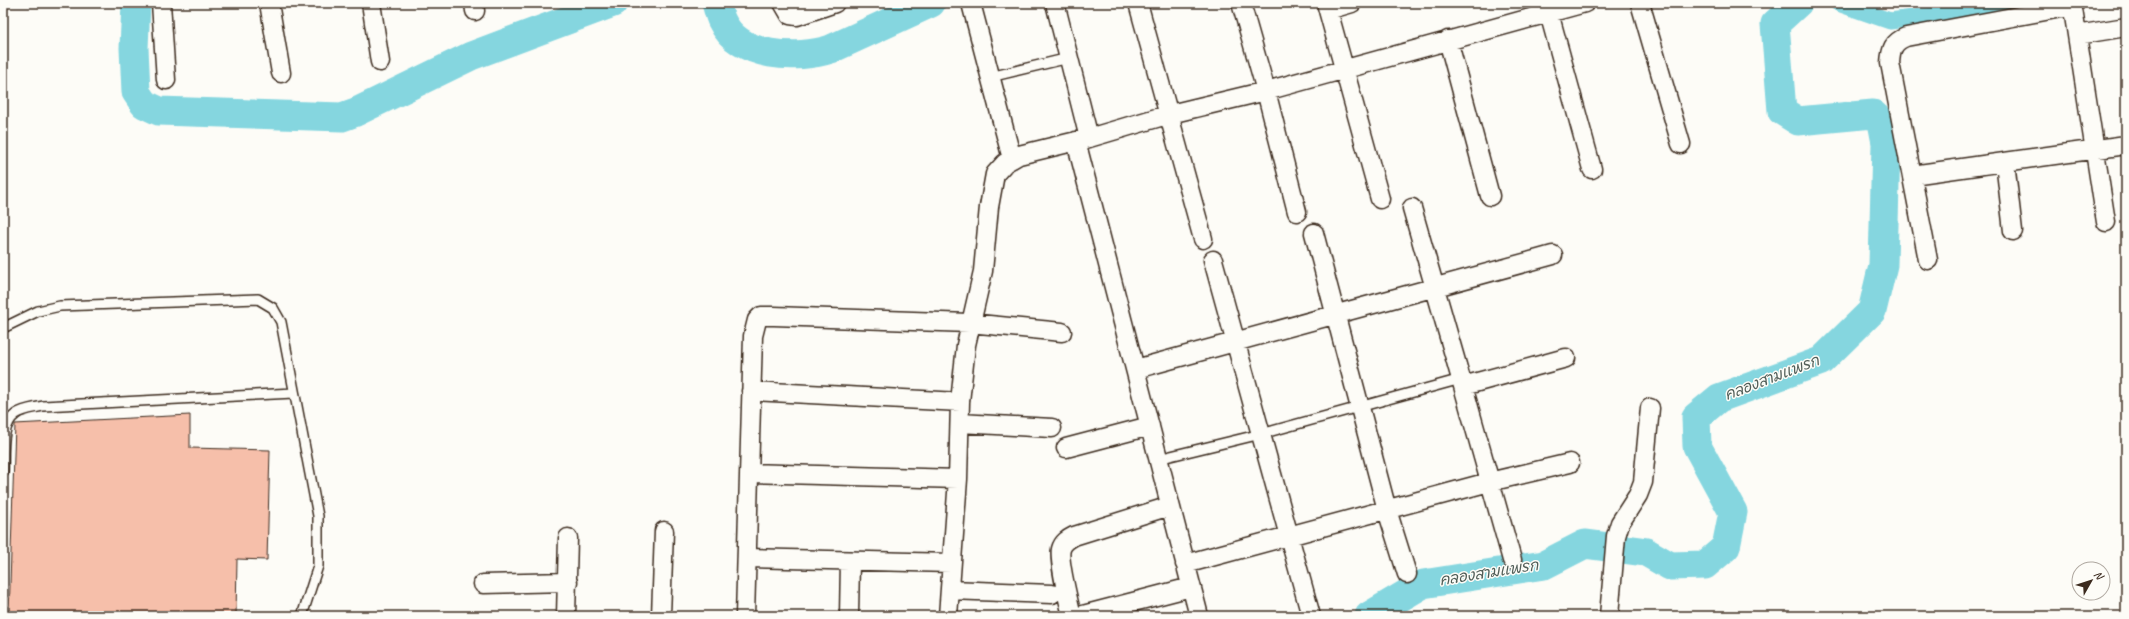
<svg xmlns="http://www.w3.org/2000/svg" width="2129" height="619" font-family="Caveat,'Playpen Sans Thai',sans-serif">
	<rect width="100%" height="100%" fill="#fdfcf7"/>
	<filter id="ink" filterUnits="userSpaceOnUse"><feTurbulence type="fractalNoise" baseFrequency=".025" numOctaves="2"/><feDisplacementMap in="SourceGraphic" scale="8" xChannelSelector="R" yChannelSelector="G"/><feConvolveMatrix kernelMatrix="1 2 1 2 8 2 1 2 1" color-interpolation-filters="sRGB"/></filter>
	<g filter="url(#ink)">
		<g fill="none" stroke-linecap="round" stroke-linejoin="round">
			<!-- canal -->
			<path stroke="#85d6df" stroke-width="17" d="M1838,3L1890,21L2029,3"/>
			<!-- river -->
			<path stroke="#85d6df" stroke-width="29" d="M136,3L134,48L136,92L144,104L159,111L342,117L356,112L471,56L613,3
				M716,3C718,9 719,15 722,21C739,58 797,60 831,49L931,3
				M1369,616L1423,584L1544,565L1585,544L1646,552L1670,566L1705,565L1726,547L1733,512L1697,446L1696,417L1719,398L1821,361L1872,311L1883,265L1886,143L1882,122L1873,114L1798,121L1782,111L1775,24L1798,3"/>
		</g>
		<!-- building -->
		<path fill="#f6bfaa" stroke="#3b2a1e" d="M190,415V448L270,450L267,560L237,559L236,616H9L15,424Z"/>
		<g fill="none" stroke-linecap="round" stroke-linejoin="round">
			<!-- service casing -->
			<g stroke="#3b2a1e" stroke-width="12">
				<path id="service" d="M990,77L1069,58
					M3,328L38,311L60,306L258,299L273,308L281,322L318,516V566L302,616
					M1158,459L1261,434L1461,379
					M3,472C4,454 0,425 16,414C23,409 35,408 43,406L294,393"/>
			</g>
			<!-- minor casing -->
			<g stroke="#3b2a1e" stroke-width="21">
				<path id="minor" d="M161,3L166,80
					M269,3L281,73
					M371,3L380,62
					M474,3L475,11
					M783,3L790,15L797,16L835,3
					M1055,3L1089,138
					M1138,3L1203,239
					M1241,3L1266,91L1297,212
					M1326,3L1380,199
					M1640,3L1681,144
					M2072,3L2106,222
					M972,7L1012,159
					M1328,10L1352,3
					M1549,13L1592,169
					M2077,35L2126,27
					M1448,40L1490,196
					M1076,141L1199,616
					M2005,162L2013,231
					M1912,175L2126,145
					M1412,208L1463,386
					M1314,233L1387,510L1407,574
					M1213,260L1311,616
					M1928,260L1890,63C1891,49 1893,42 1906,37L2072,6
					M1136,369L1553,255
					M751,391L960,402
					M960,423L1052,428
					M1066,448L1150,426
					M750,473L958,479
					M747,558L951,563
					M1512,560L1463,386L1566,358
					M1185,564L1489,482L1570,463
					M483,584L568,582
					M950,590L1052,594
					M566,616L568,538
					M661,616L664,531
					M745,616L753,336L757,320L761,316H774L969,323L1062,332
					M849,616L850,561
					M948,616L958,479L960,402L966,345L983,271L989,207L995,174L1005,163L1019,155L1089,138L1170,114L1266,91L1585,3
					M1072,616C1069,603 1058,560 1061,549C1063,542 1068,539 1074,536L1170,506
					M1079,616L1191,587
					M1609,616L1616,536L1620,523L1638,495L1643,482L1650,408"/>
			</g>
			<!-- service -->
			<use href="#service" stroke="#fdfcf7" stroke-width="9"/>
			<!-- minor -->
			<use href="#minor" stroke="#fdfcf7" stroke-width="18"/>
		</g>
	</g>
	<g text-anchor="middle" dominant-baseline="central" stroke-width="3" stroke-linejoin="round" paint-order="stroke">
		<!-- water labels -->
		<g font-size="15" font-style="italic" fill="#515e58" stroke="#fdfcf7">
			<text transform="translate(1772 378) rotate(-21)">คลองสามแพรก</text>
			<text transform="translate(1489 573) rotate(-9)">คลองสามแพรก</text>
		</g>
	</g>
	<!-- margin -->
	<rect width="2129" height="619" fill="none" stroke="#fdfcf7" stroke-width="16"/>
	<rect x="8" y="8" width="2113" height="603" fill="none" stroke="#3b2a1e" stroke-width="1.5" filter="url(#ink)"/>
	<!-- north arrow -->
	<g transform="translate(2091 581) rotate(51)"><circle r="19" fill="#fdfcf7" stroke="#afa8a0"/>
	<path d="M0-3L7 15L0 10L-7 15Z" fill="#3b2a1e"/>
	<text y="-6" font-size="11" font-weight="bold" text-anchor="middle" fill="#3b2a1e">N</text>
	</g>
</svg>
